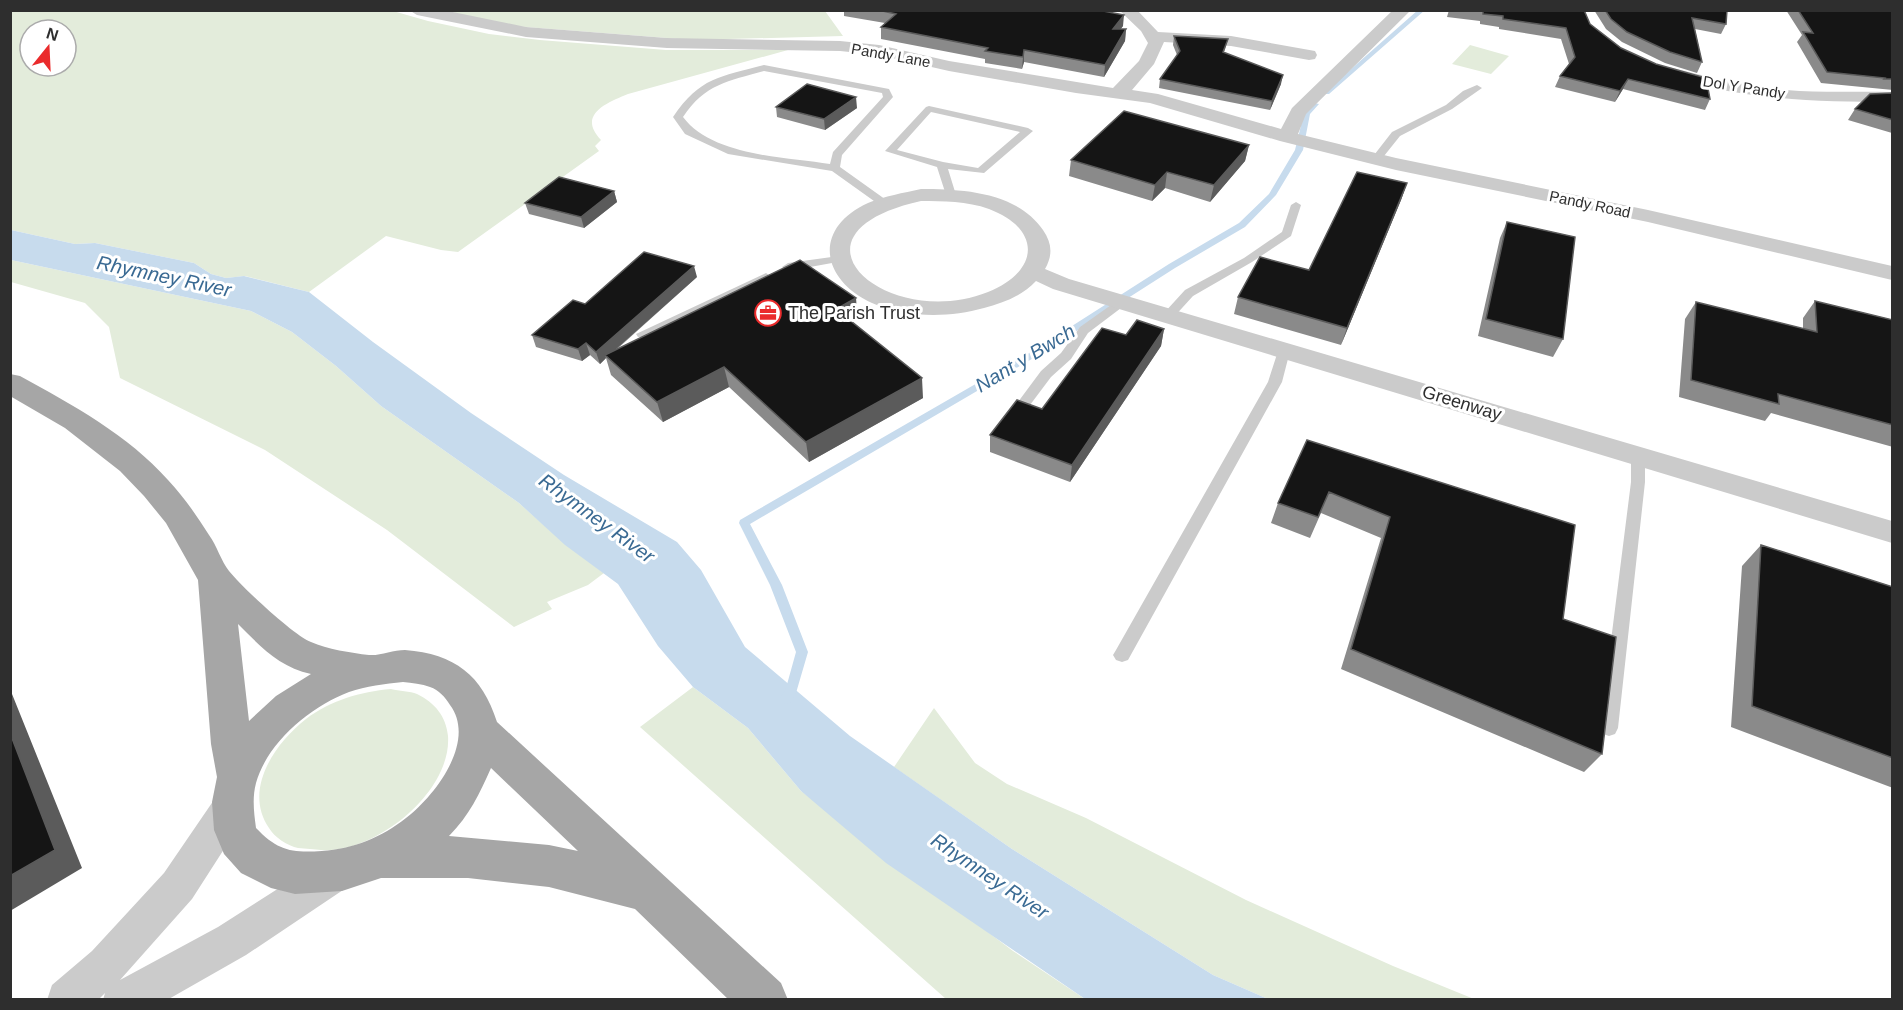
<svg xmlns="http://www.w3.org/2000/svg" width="1903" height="1010" font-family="Arial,sans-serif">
	<rect width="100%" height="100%" fill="#fff"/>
	<!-- green -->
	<path fill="#e3ecdb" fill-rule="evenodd" d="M11,11H393L428,21L489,34L540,40L666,50H788L628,94C606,103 577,115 601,140L595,146L599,151L458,252L441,250L386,236L309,292L245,276L226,278L211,274L194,263L95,243L75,244L11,230ZM30,30H66V66H30Z
		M446,11H825L843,36L693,40L513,26Z
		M1470,45L1509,56L1491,74L1452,64Z
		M11,260L251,311L292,332L336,366L381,406L519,503L565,544L604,573L588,585L547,602L552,609L514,627L387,530L265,450L120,378L109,327L85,303L11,282Z
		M693,687L748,728L801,791L1013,951L1085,999H946L640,727Z
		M391,689C399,691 410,691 417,694C435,703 446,716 448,736C452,792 375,854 321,850C314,849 306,849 298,848C288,846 274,837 269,828C243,790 274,744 306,719C331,700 360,692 391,689Z
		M934,708L975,763L1007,784L1086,818L1246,900L1393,966L1474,999H1268L1213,975L1012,849L894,767Z"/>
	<!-- water -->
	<path fill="#c7dbed" d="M11,230L75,244L95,243L194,263L211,274L226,278L244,276L309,292L373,342L471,413L564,475L677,542L701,570L745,647L850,736L1012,849L1213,975L1268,999H1085L886,863L801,791L748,728L693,687L658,646L618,584L565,545L519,503L381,406L336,366L292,332L251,311L11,260Z"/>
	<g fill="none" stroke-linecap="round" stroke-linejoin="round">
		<!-- stream -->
		<path fill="#c7dbed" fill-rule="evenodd" d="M1418,10H1425L1329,94H1325V92Z
			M1314,103L1319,104L1310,114L1303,150L1276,195L1245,227L1175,268L1042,353L750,524L782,585L808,652L796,693L790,703L786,704L782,703L780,699L786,688L796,652L770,585L739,523L740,520L1036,349L1169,264L1239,223L1269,194L1295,150L1304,113Z"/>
		<!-- service -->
		<path fill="#cbcbcb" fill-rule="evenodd" d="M764,65L889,89L893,97L842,155L840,167L889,202V206H881L832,171L728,154L685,134L673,117C700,77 720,77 764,65ZM764,71L882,93L883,97L833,152L830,164C785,157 712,156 683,117C705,84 728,81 764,71Z
			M1477,85L1482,88L1452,109L1400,136L1380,161H1372L1371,159L1392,132L1446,105L1463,91Z
			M929,106L1028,128L1033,131L984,173L948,169L956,195L951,198L946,195L937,167L885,151L926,107ZM931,112L1020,132L978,168L943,162L897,150Z
			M1296,202L1301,205L1291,236L1252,262L1193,296L1172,319H1164L1162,316L1164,313L1185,290L1244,258L1282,232L1291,205Z
			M839,256L845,259L843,261L788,271L782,267L788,263Z
			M766,273L772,277L770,280L646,337H638L636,334Z
			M1121,298L1125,299V305L1088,333L1071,359L1051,377L1030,405H1020L1018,402L1041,371L1061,353L1080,327Z
			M1284,347L1290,351L1282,382L1128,660L1122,662L1116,660L1113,655L1116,650L1268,382L1278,351Z
			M1638,451L1645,456V482L1618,728L1615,734L1609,736L1603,734L1600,728L1631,482V456Z"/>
		<!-- minor -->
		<path fill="#cbcbcb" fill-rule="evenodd" d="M409,10H443L526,27L667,38L840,41L879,45L949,61L1113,88L1139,61L1148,43L1141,31L1119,10H1137L1158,32L1231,36L1315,51L1317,55L1315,59L1309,60L1231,46L1164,42L1154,64L1132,90L1158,94L1281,129L1292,108L1393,10H1411L1306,114L1298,134L1396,158L1648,210L1892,266V280L1648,222L1396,170L1280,141L1150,103L1076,93L949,71L879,55L840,51L667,48L526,37L417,15Z
			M1669,67C1708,77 1746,86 1786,90C1822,93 1857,91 1892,92V102C1812,102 1741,99 1663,76L1660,72L1663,68Z
			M921,189C963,189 1017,192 1043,230C1052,243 1053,255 1045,269L1069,279L1892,521V543L1053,289L1036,281C1022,296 1003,303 984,308C948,318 907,318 872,303C820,279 813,228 868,203C885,196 903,193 921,189ZM921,201C943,201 967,201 989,209C1042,229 1040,271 988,292C887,332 773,234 921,201Z
			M231,789L244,794L249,806L244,818L192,899L120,980L218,927L323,860L336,854L349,860L355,873L349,886L246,955L167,1000H103L105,993L98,1000H47L52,985L92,951L164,873L218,794Z"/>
		<!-- primary -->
		<path fill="#a6a6a6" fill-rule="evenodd" d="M10,374L20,376C73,405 128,435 168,480C184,497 197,516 209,535C217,546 221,561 229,571C241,586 294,636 311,642C327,649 351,653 369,655C380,656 393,650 405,650C455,654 482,675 497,722L781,983L788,1000H729L635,909L549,887L468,878H381L342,891L295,894L271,888L241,873L224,854L214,830L212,802L217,777L211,744L198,580L166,523L144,496L120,471L65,428L10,396ZM238,624C260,646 279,667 311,674L276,696L249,721ZM403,682C412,683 422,684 430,687C439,690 445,697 450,705C477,741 435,796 406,818C382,837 353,849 322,851C292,853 278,851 256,828C254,813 252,798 256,783C267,743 311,706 349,692C366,686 385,684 403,682ZM491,768L578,851L549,845L449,836C469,816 480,793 491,768Z"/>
	</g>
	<!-- wall -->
	<path fill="#8a8a8a" d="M844,10H1106L1105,12L1123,26L1120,29H1126L1125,41L1104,77L1024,62L1022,69L985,63V59L881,39V27L885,23L844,16Z
		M1449,10H1584L1590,24L1621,48L1710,99L1705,110L1623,89L1615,102L1555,87L1560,76L1569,64L1561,39L1499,29V27L1480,24V21L1447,17Z
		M1594,10H1727L1726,24L1721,34L1695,29L1702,62L1697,73L1665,63L1622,42L1606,29Z
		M1786,10H1893V90L1821,83L1797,42L1802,35Z
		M1174,36L1228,39L1224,53L1281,84L1270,110L1159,88L1160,79L1177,55L1173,45Z
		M1893,93L1892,133L1848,120L1855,109Z
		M776,107L857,108L825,130L777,117Z
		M1249,145L1245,161L1210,202L1165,188L1152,201L1069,176L1071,160Z
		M1407,183L1401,200L1341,345L1234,314L1238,297L1309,270Z
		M614,191L617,202L584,228L529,214L525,203Z
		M1507,222L1563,339L1553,357L1478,336L1500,238Z
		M697,277L616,350L856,298L857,318L851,321L923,398L809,462L729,387L663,422L611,375L606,358L600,364L590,355L582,361L536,347L532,335L585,304Z
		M1815,301L1893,320V447L1771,413L1765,421L1679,397L1685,319L1696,302L1803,329V318Z
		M1164,329L1161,346L1070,482L990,452V435L1042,409L1126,335Z
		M1307,440L1563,619L1602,754L1584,772L1341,669L1381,538L1321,513L1310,538L1271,523L1278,503Z
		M1761,545L1893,587V788L1731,727L1742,566Z"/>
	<!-- shaded-wall -->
	<path fill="#5b5b5b" d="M1124,15L1123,26L1112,41L1113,29Z
		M1126,29L1125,41L1104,77L1105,65Z
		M1024,50V62L1022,69L1023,57Z
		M1283,75L1281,84L1270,110L1272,101Z
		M1628,79L1623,89L1615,102L1620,91Z
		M856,97L857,108L825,130L824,119Z
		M1249,145L1245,161L1210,202L1214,185Z
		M1167,172L1165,188L1152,201L1155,185Z
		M1407,183L1401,200L1341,345L1347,328Z
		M614,191L617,202L584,228L581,217Z
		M694,266L697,277L607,357L605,355L606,358L600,364L596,352Z
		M856,298L857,318L838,329L836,309Z
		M1164,329L1161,346L1070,482L1072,465Z
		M586,343L590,355L582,361L578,349Z
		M724,367L729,387L663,422L657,402Z
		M922,378L923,398L809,462L806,442Z
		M10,689L82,868L10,911Z"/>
	<!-- building -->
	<path fill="#151515" stroke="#5b5b5b" stroke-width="1.5" d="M878,10H1098L1124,15L1113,29H1126L1105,65L1024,50L1023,57L985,51L988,48L881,27L896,14Z
		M1477,10H1584L1590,24L1621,48L1656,64L1706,78L1710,99L1628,79L1620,91L1560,76L1575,57L1566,28L1503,19V16L1483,14V11Z
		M1605,10H1727L1726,24L1692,18L1702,62L1670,52L1627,32L1611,19Z
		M1798,10H1893V79H1884L1885,78L1827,72L1803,32L1813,33Z
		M1174,36L1228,39L1223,52L1283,75L1272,101L1160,79L1180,51Z
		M807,84L856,97L824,119L776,107Z
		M1893,93V120L1855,109L1870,94Z
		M1124,111L1249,145L1214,185L1167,172L1155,185L1071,160Z
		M1357,172L1407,183L1347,328L1238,297L1260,257L1309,270Z
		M559,177L614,191L581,217L525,203Z
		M1507,222L1575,237L1563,339L1486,319Z
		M644,252L694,266L596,352L586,343L578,349L532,335L573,300L585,304Z
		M800,260L856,298L836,309L922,378L806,442L724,367L657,402L605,355Z
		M1815,301L1893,320V425L1778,394L1779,404L1691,380L1696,302L1817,332Z
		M1137,320L1164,329L1072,465L990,435L1017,400L1042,409L1102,328L1126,335Z
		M1307,440L1575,525L1563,619L1616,637L1602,754L1351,649L1390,517L1329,492L1318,517L1278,503Z
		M1761,545L1893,587V758L1752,706Z
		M10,733L55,850L10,876Z"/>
	<!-- icons -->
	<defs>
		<g id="office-ring" transform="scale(1.35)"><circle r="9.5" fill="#fff" stroke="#ea2b2c" stroke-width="1.5"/><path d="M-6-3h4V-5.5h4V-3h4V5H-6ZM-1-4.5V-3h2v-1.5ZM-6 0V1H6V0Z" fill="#ea2b2c"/></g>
	</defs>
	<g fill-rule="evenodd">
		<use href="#office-ring" x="768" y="313"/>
	</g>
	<g text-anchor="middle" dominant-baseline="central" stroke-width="6" stroke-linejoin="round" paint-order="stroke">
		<!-- far-street labels -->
		<g font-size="15" fill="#2e2e2e" stroke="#fff">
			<text transform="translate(891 55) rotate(10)">Pandy Lane</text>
			<text transform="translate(1744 87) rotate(9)">Dol Y Pandy</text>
			<text transform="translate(1590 204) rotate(12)">Pandy Road</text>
		</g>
		<!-- poi labels -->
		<g font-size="18" fill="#2e2e2e" stroke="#fff" text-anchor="start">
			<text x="788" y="313">The Parish Trust</text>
		</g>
		<!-- street labels -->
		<g font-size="18" fill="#2e2e2e" stroke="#fff">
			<text transform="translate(1462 403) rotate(17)">Greenway</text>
		</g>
		<!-- water labels -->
		<g font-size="20" font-style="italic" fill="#3a6a93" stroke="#fff">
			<text transform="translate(164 276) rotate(12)">Rhymney River</text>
			<text transform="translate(1025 358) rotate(-31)">Nant y Bwch</text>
			<text transform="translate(597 518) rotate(36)">Rhymney River</text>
			<text transform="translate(990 876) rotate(34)">Rhymney River</text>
		</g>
	</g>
	<!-- border -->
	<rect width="1903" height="1010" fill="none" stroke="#2e2e2e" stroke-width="24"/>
	<!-- north arrow -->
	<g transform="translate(48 48) rotate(18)"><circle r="28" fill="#ffffff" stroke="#ababab" stroke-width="1.5"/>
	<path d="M0-4.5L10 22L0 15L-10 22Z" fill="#ea2b2c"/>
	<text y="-9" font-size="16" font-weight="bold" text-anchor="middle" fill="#2e2e2e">N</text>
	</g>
</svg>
